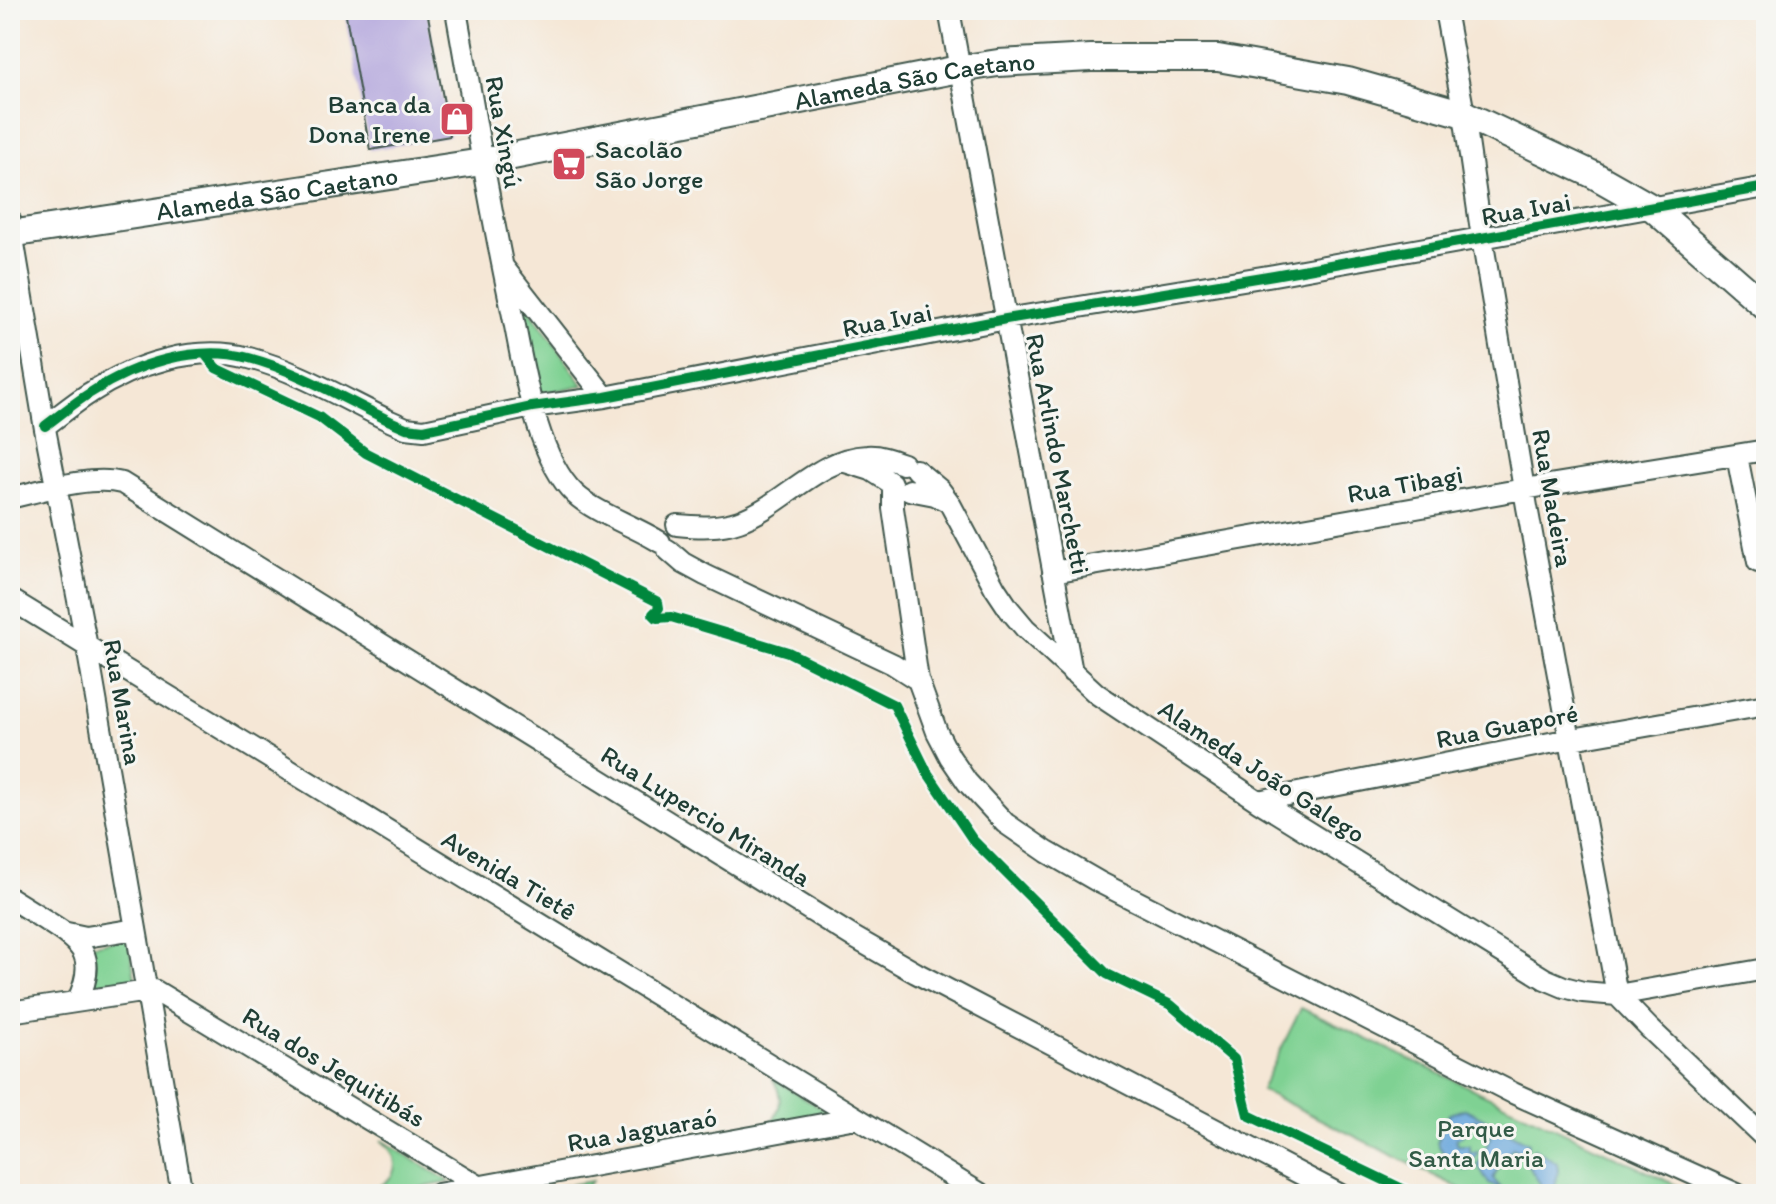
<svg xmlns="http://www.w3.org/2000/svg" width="1776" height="1204" font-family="Itim,sans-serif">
	<rect width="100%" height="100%" fill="#f6f6f2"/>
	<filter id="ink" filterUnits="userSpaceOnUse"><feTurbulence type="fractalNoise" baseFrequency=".0125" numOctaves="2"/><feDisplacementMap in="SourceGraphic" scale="16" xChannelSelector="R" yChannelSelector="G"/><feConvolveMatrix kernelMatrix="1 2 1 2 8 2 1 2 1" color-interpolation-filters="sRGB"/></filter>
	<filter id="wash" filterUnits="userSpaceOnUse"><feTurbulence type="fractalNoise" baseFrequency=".006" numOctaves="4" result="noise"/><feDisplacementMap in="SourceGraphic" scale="32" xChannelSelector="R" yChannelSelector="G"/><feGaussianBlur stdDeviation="1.8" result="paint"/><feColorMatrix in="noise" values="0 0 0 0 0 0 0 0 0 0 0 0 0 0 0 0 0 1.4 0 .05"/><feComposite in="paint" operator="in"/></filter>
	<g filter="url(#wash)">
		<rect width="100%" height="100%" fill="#f5e7d6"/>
		<!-- green -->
		<path fill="#7fd193" stroke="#4f8764" stroke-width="2" d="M509,280L583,385L531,396Z
			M128,938L136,983L92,991L95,976L89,945Z
			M1301,1008L1695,1194H1471L1261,1090Z
			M772,1078L826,1111L768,1125C783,1111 783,1094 772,1078Z
			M381,1140L450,1182L388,1194H376L373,1189C399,1179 402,1158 381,1140Z
			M592,1181L582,1194H519Z"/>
		<!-- water -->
		<path fill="#6aa7dc" stroke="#447288" stroke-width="2" d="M1465,1109L1491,1122L1488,1129L1475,1119L1462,1136L1456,1138L1457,1145H1470V1153L1478,1151L1469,1170C1455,1169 1444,1155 1437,1143L1449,1114Z
			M1502,1129L1529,1143L1525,1155L1513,1148L1503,1159L1493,1179L1502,1189L1489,1184L1478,1165L1493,1132Z
			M1534,1148L1557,1163L1558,1171L1554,1192L1547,1194L1527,1164Z"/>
		<g id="blocks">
			<!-- building -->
			<path fill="#afa1db" d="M345,10H427L450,136L370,150Z"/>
		</g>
	</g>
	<g filter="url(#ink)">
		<use href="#blocks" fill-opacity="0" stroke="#3f564c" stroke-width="2"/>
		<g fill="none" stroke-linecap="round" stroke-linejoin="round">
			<!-- minor casing -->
			<g stroke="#3f564c" stroke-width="24">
				<path id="minor" d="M456,10C474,110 490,211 512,311C523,363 535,456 575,494C597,514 633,525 660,542
					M949,10L1072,672
					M1445,10L1464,114L1482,238L1527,507L1617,995
					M10,220L45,429L87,647L182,1194
					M504,268L605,397
					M45,426C60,415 74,403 90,393C134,364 196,344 249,358C298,371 344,399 390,421L406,428L424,430L532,407L605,397L1006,319L1274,275L1766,187
					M1737,456L1758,562
					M842,461L871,470L891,483
					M916,470L940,490L949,502L995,588L1009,609L1025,628L1097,694L1258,801L1545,979L1564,987L1583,992L1617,995L1766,969
					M893,487V508L918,680L937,732L950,757L967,782L1005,823L1047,852L1099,882L1513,1093L1737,1194
					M909,490L935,495L945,500
					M10,498C41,491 90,475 122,483L855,938L916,973L1339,1194
					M677,525C699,527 719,528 739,521C784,505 817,458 867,456C879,455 892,460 903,464
					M668,550L683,563L705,575L893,664L918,680
					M1053,572L1524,489L1766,450
					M10,599L981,1194
					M1258,801L1555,742L1766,705
					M10,898C23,906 36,914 48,922C84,944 97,958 78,1000
					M67,933L86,937L136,929
					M1617,995L1649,1028L1766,1139
					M10,1012L154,990L492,1194
					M438,1194L856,1118"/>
			</g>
			<!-- major casing -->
			<g stroke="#3f564c" stroke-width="30">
				<g id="major">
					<path id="s1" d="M10,234L482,162L959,69L998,63L1091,58H1218L1348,81L1464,114L1594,175L1654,209L1766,307"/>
				</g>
			</g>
			<!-- minor -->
			<use href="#minor" stroke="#fff" stroke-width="20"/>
			<!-- major -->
			<use href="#major" stroke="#fff" stroke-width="26"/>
			<!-- cycleway casing -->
			<g stroke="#f6f6f2" stroke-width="15">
				<path id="cycleway" d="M205,354L216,368L319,417L366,453L658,602L659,608L653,614L657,618L671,617L788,652L894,705L927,772L973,840L1107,974L1171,1005L1234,1059L1248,1115L1413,1194
					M45,426C60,415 74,403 90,393C134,364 196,344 249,358C298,371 344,399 390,421L406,428L424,430L532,407L605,397L1006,319L1274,275L1766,187"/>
			</g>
			<!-- cycleway -->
			<use href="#cycleway" stroke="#00873e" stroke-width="10"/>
		</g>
	</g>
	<!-- icons -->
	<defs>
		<g id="shop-square" transform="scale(1.8)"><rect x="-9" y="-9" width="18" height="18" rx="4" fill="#d1495b" stroke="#f6f6f2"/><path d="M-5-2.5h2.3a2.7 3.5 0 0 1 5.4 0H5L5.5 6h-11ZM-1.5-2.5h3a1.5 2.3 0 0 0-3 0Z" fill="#fff"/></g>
		<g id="supermarket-square" transform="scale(1.8)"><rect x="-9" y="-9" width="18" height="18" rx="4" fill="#d1495b" stroke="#f6f6f2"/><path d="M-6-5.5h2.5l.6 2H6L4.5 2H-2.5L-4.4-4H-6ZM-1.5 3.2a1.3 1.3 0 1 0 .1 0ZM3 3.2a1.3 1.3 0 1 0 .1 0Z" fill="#fff"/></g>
	</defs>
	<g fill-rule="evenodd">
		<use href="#shop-square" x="457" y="119"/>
		<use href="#supermarket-square" x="569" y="164"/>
	</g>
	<g text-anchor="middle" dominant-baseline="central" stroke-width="6" stroke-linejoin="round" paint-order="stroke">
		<!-- street labels -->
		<g font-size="26" fill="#1f3d34" stroke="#f6f6f2">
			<text stroke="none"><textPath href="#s1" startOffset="918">Alameda São Caetano</textPath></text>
			<text transform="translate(504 132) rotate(80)">Rua Xingú</text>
			<text stroke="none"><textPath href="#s1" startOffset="270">Alameda São Caetano</textPath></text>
			<text transform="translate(1526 209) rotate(-10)">Rua Ivai</text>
			<text transform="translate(887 320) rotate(-11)">Rua Ivai</text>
			<text transform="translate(1058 454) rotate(79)">Rua Arlindo Marchetti</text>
			<text transform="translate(1405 484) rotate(-10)">Rua Tibagi</text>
			<text transform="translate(1553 498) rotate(80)">Rua Madeira</text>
			<text transform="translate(123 702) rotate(80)">Rua Marina</text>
			<text transform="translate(1507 726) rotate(-11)">Rua Guaporé</text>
			<text transform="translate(1262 771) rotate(33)">Alameda João Galego</text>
			<text transform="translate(706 816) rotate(32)">Rua Lupercio Miranda</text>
			<text transform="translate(509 875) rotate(31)">Avenida Tietê</text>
			<text transform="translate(334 1067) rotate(31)">Rua dos Jequitibás</text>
			<text transform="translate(642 1130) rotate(-10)">Rua Jaguaraó</text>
		</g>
		<!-- poi labels -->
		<g font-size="26" fill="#1f3d34" stroke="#f6f6f2" text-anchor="end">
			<text x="431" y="104">Banca da<tspan x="431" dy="30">Dona Irene</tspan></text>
			<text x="595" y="149" text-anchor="start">Sacolão<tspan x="595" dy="30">São Jorge</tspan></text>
		</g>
		<!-- park labels -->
		<g font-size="26" fill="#325b47" stroke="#f6f6f2">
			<text x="1476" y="1128">Parque<tspan x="1476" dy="30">Santa Maria</tspan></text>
		</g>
	</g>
	<!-- margin -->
	<rect width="1776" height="1204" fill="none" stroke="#f6f6f2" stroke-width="40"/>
</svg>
